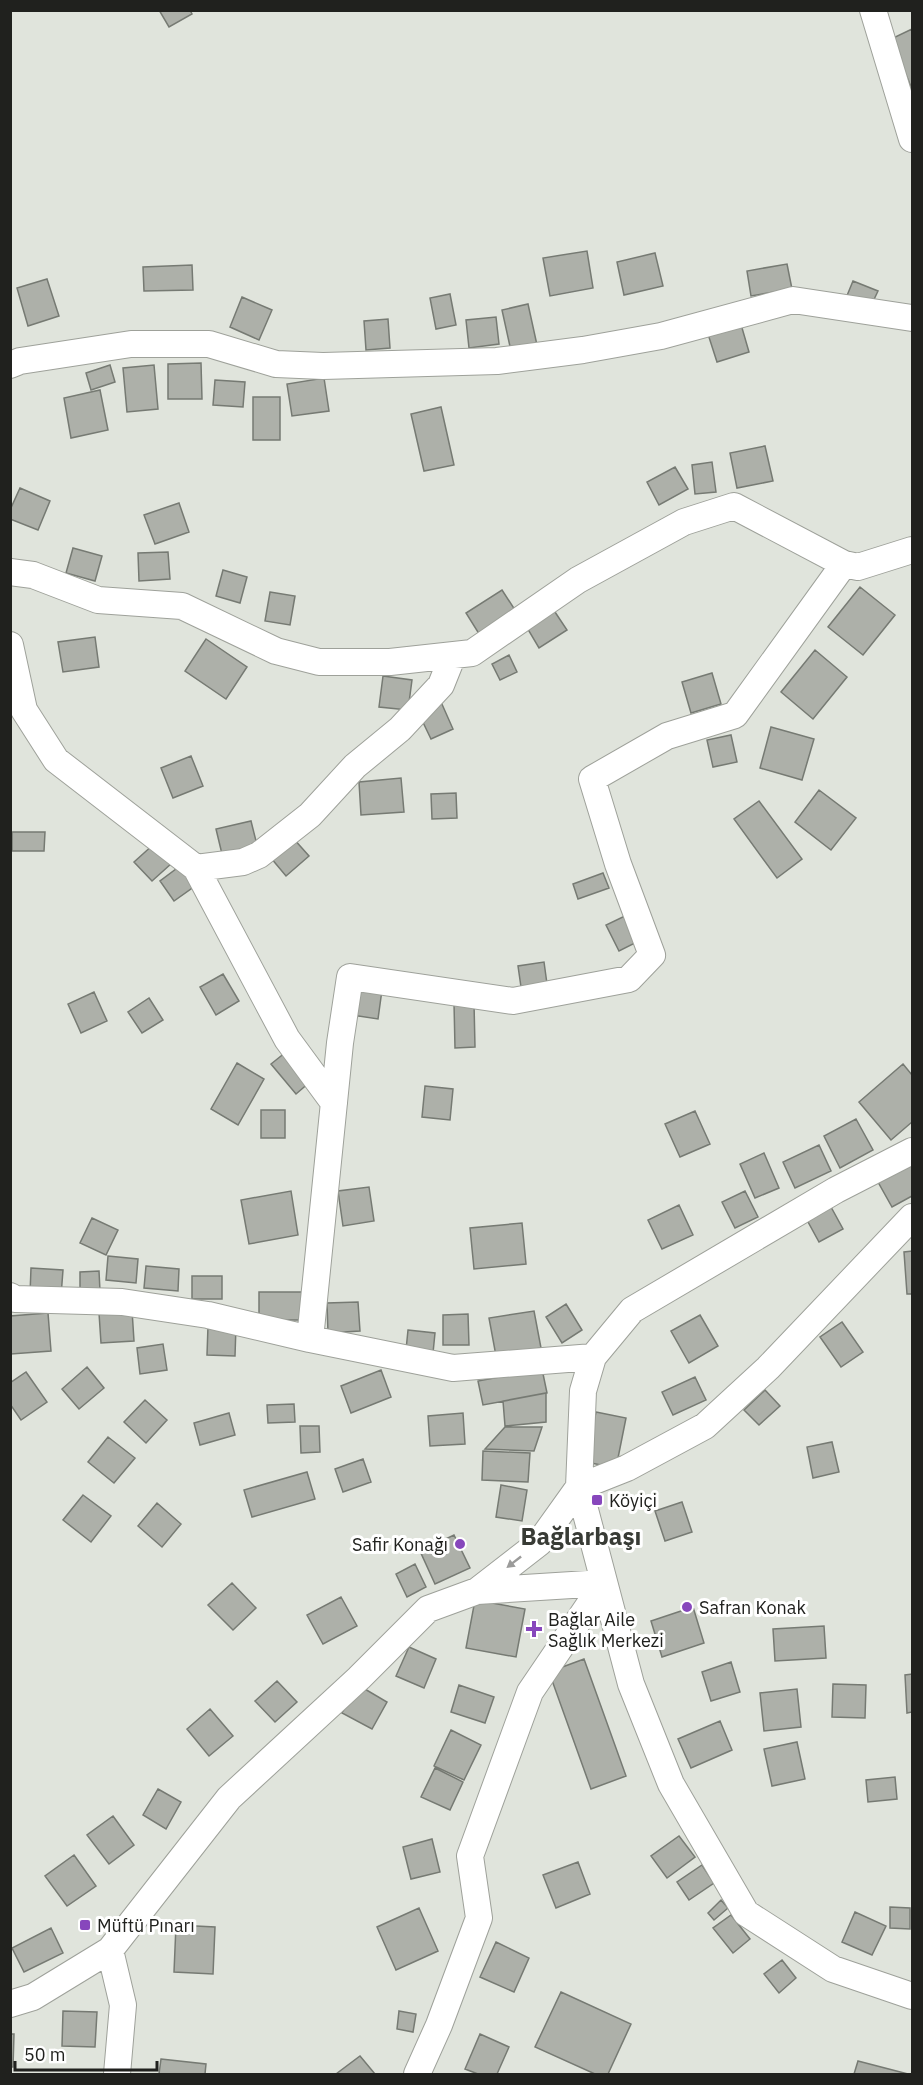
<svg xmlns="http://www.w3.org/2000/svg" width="923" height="2085" font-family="'IBM Plex Sans',sans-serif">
	<rect width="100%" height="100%" fill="#e0e4dc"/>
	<!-- building -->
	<path fill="#adb0a9" stroke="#767a73" stroke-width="1.5" d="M159,10H190L192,14L169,27Z
		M912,29V89L891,39Z
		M587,251L593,288L550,296L543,258Z
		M655,253L663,286L624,295L617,262Z
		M787,264L792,289L751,296L747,271Z
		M192,265L193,290L144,291L143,267Z
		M47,279L59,316L28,326L17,288Z
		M853,281L878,291L870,308L846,298Z
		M450,294L456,325L436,329L430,298Z
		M242,297L272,310L259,340L230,327Z
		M528,304L537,345L511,351L502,310Z
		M496,317L499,344L469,348L466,320Z
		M388,319L390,348L366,350L364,321Z
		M740,321L749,352L717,362L707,331Z
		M201,363L202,399H168V364Z
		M110,365L115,382L91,390L86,373Z
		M154,365L158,409L127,412L123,368Z
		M324,378L329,411L292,416L287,384Z
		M215,380L245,382L243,407L213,405Z
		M100,390L108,430L71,438L64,398Z
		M253,397H280V440H253Z
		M441,407L454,465L424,471L411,414Z
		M765,446L773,481L737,488L730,453Z
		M712,462L716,492L695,494L692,465Z
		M675,467L688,489L659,505L647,482Z
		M20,488L50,501L38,530L10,519V510Z
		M179,503L189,532L155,544L144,515Z
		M73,548L102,556L95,581L66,573Z
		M168,552L170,579L139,581L138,553Z
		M223,570L247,577L240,603L216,596Z
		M860,587L895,615L863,655L828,627Z
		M502,590L517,613L481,637L466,613Z
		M270,592L295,596L290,625L265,621Z
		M553,609L567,630L539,648L526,626Z
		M95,637L99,667L63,672L58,642Z
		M206,639L247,667L226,699L185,671Z
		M815,650L847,677L813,719L781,692Z
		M509,655L517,672L500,680L492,664Z
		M712,673L721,704L691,713L682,682Z
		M383,676L412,680L408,710L379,707Z
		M441,702L453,729L431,739L418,712Z
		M771,727L814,739L802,780L760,768Z
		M731,735L737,762L713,767L707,740Z
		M191,756L203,786L173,798L161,768Z
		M401,778L404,812L361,815L359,782Z
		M819,790L856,818L831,850L795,822Z
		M456,793L457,818L432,819L431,794Z
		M759,801L802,859L777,878L734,819Z
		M251,821L257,845L222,854L216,829Z
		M12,832H45L44,851H12Z
		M293,838L309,856L286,876L271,858Z
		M154,844L172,863L152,881L134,862Z
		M180,866L195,886L174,901L160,881Z
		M603,873L609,888L578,899L573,884Z
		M629,914L641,940L619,951L606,925Z
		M544,962L548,991L522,994L518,966Z
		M223,974L239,1001L216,1015L200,987Z
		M356,986L382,990L378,1019L352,1015Z
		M94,992L107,1021L81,1033L68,1004Z
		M149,998L163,1020L142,1033L128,1012Z
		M454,1003H474L475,1047L455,1048Z
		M286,1052L310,1082L296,1094L271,1064Z
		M237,1063L264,1079L238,1125L211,1109Z
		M903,1064L912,1075V1122L891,1140L859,1102Z
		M425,1086L453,1089L450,1120L422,1117Z
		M261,1110H285V1138H261Z
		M695,1111L710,1144L680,1157L665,1124Z
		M856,1119L873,1150L840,1168L824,1136Z
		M819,1145L831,1171L795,1188L783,1162Z
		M764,1153L779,1188L755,1198L740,1164Z
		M912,1164V1196L892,1207L878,1182Z
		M369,1187L374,1221L343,1226L338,1191Z
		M291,1191L298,1235L249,1244L241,1200Z
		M745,1191L758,1217L735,1228L722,1202Z
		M679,1205L693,1235L662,1249L648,1220Z
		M831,1207L843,1229L819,1242L807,1220Z
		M92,1218L118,1230L106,1255L80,1243Z
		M522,1223L526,1264L474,1269L470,1228Z
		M912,1251V1294H907L904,1252Z
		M108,1256L138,1259L136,1283L106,1280Z
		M146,1266L179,1269L178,1291L144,1288Z
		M31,1268L63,1270L61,1296L30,1294Z
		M99,1271L100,1291L80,1292V1272Z
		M192,1276H222V1299H192Z
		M259,1292H303V1320H259Z
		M358,1302L360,1331L328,1333L327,1303Z
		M566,1304L582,1330L562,1343L546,1317Z
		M132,1310L134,1341L101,1343L99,1313Z
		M534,1311L541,1348L496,1356L489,1318Z
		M48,1313L51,1351L11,1354L10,1316Z
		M468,1314L469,1345H443V1315Z
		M700,1315L718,1346L689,1363L671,1331Z
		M842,1322L863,1352L841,1367L820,1337Z
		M208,1326H236L235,1356L207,1355Z
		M408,1330L435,1333L433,1353L406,1350Z
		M163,1344L167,1370L140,1374L137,1348Z
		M87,1367L104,1388L79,1409L62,1389Z
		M542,1369L547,1393L483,1405L478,1381Z
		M381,1370L391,1397L351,1413L341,1386Z
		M26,1372L47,1402L21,1420L10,1404V1383Z
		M695,1377L706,1400L673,1415L662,1392Z
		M765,1390L780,1406L759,1425L744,1410Z
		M546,1393V1422L505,1426L503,1401Z
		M145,1400L167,1420L146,1443L124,1422Z
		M294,1404L295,1422L268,1423L267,1405Z
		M596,1412L626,1418L616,1468L586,1462Z
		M229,1413L235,1435L200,1445L194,1423Z
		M463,1413L465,1444L430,1446L428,1416Z
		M300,1426H319L320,1452L301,1453Z
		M505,1427H542L534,1451L485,1449Z
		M108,1437L135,1458L114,1483L88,1462Z
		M832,1442L839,1472L813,1478L807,1447Z
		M483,1451L530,1453L528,1482L482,1480Z
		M363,1459L371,1482L343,1492L335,1469Z
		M307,1472L315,1499L252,1517L244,1490Z
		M501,1485L527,1490L522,1521L496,1517Z
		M83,1495L111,1516L91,1542L63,1520Z
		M682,1502L692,1532L665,1541L655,1511Z
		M157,1503L181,1524L162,1547L138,1526Z
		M454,1535L470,1568L435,1584L420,1551Z
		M415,1564L426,1587L407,1597L396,1574Z
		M232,1583L256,1608L233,1630L208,1605Z
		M341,1597L357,1626L323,1644L307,1615Z
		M475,1600L525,1609L516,1657L466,1648Z
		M693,1607L704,1643L662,1657L651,1621Z
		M824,1626L826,1658L775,1661L773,1629Z
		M409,1647L436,1659L424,1688L396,1676Z
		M584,1659L626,1776L591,1789L549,1672Z
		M731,1662L740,1692L711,1701L702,1672Z
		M912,1674V1712L907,1713L905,1675Z
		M277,1681L297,1702L275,1722L255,1701Z
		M833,1684L866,1685L865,1718L832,1717Z
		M358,1685L387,1702L372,1729L342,1713Z
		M459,1685L494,1697L485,1723L451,1712Z
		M797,1689L801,1727L764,1731L760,1693Z
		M210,1709L233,1736L209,1756L187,1729Z
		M720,1721L732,1750L691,1768L678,1739Z
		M451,1730L481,1745L464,1780L434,1766Z
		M797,1742L805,1779L772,1786L764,1749Z
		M435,1768L463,1782L450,1810L421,1797Z
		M895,1777L897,1799L868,1802L866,1780Z
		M158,1789L181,1802L166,1829L143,1815Z
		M113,1816L134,1845L109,1864L87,1835Z
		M679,1836L695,1857L667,1878L651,1856Z
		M432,1839L440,1872L411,1879L403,1847Z
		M74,1855L96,1886L67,1906L45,1876Z
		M578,1862L590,1894L556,1908L543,1875Z
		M702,1865L714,1883L689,1900L677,1882Z
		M721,1900L728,1908L714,1920L708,1913Z
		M890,1907L910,1908V1929L890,1928Z
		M419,1908L438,1951L396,1970L377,1927Z
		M855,1912L886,1926L872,1955L842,1942Z
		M731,1915L750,1939L733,1953L713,1928Z
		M176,1925L215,1927L213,1974L174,1972Z
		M51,1928L63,1953L24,1972L12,1948Z
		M496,1942L529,1958L514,1992L480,1977Z
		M782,1960L796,1978L779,1993L764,1974Z
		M561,1992L631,2024L608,2074H595L535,2047Z
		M63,2011L97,2012L95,2047L62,2046Z
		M399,2011L416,2014L413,2032L397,2029Z
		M10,2034H14L13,2067H10Z
		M480,2034L509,2047L497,2074H478L465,2069Z
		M360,2056L375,2074H336Z
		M161,2059L206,2064L205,2074H159Z
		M858,2061L908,2074H854Z"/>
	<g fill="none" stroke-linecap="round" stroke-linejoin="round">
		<!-- minor casing -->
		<g stroke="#9ea19a" stroke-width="28">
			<path id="minor" d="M873,10L912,139
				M10,365L20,361L131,344H209L276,364L323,366L497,361L583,350L661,336L793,300L912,318
				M10,572L33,575L98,600L182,606L276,651L319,662H390L472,653L578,580L684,522L734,506L844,564L858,567L912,550
				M10,645L24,710L56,760L196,868L287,1039L334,1103
				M196,868L243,862L259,855L310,815L355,766L400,729L441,685L453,655
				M912,1151L836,1190L632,1310L593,1357L583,1391L579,1487L631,1684L671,1784L746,1913L833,1969L912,1996
				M10,1296L15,1299L122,1302L208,1315L310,1339L453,1368L593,1357
				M310,1339L340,1043L350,977L513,1001L629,979L652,955L618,864L592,779L667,736L735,715L844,564
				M477,1591L539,1543L579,1487L627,1468L705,1426L768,1368L912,1217
				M110,1950L123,2005L117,2074
				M10,2004L33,1997L110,1950L229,1798L359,1678L428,1609L477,1591L604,1583
				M417,2074L439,2025L479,1918L470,1856L530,1692L604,1583"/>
		</g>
		<!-- minor -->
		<use href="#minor" stroke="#fff" stroke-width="26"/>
	</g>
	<!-- one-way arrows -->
	<defs><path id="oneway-solid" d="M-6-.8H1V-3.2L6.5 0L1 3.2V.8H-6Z" transform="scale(1.5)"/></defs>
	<use fill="#9b9b9a" href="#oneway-solid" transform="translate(514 1562) rotate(142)"/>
	<!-- markers -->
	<g fill="#8747bc" stroke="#fff" stroke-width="2">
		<rect x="591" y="1494" width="12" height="12" rx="3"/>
		<circle cx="460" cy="1544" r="6"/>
		<circle cx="687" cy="1607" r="6"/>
		<path d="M531 1620h6v6h6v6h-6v6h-6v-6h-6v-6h6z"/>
		<rect x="79" y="1919" width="12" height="12" rx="3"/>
	</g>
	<g text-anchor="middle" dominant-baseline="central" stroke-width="6" stroke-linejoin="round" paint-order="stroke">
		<!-- poi labels -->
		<g font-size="18" fill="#20211e" stroke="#fff" text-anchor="start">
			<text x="609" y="1500">Köyiçi</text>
			<text x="448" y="1544" text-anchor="end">Safir Konağı</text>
			<text x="699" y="1607">Safran Konak</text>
			<text x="548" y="1619">Bağlar Aile<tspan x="548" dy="21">Sağlık Merkezi</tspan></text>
			<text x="97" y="1925">Müftü Pınarı</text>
		</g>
		<!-- district labels -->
		<g font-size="24" font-weight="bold" fill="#383b35" stroke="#fff">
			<text x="581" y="1536">Bağlarbaşı</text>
		</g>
	</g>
	<!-- border -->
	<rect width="923" height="2085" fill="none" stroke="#20211e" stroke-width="24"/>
	<!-- scale -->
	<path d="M15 2061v9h142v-9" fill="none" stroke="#20211e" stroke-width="3"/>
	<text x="24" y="2061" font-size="18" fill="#20211e" stroke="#ffffff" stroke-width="4.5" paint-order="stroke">50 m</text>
</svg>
